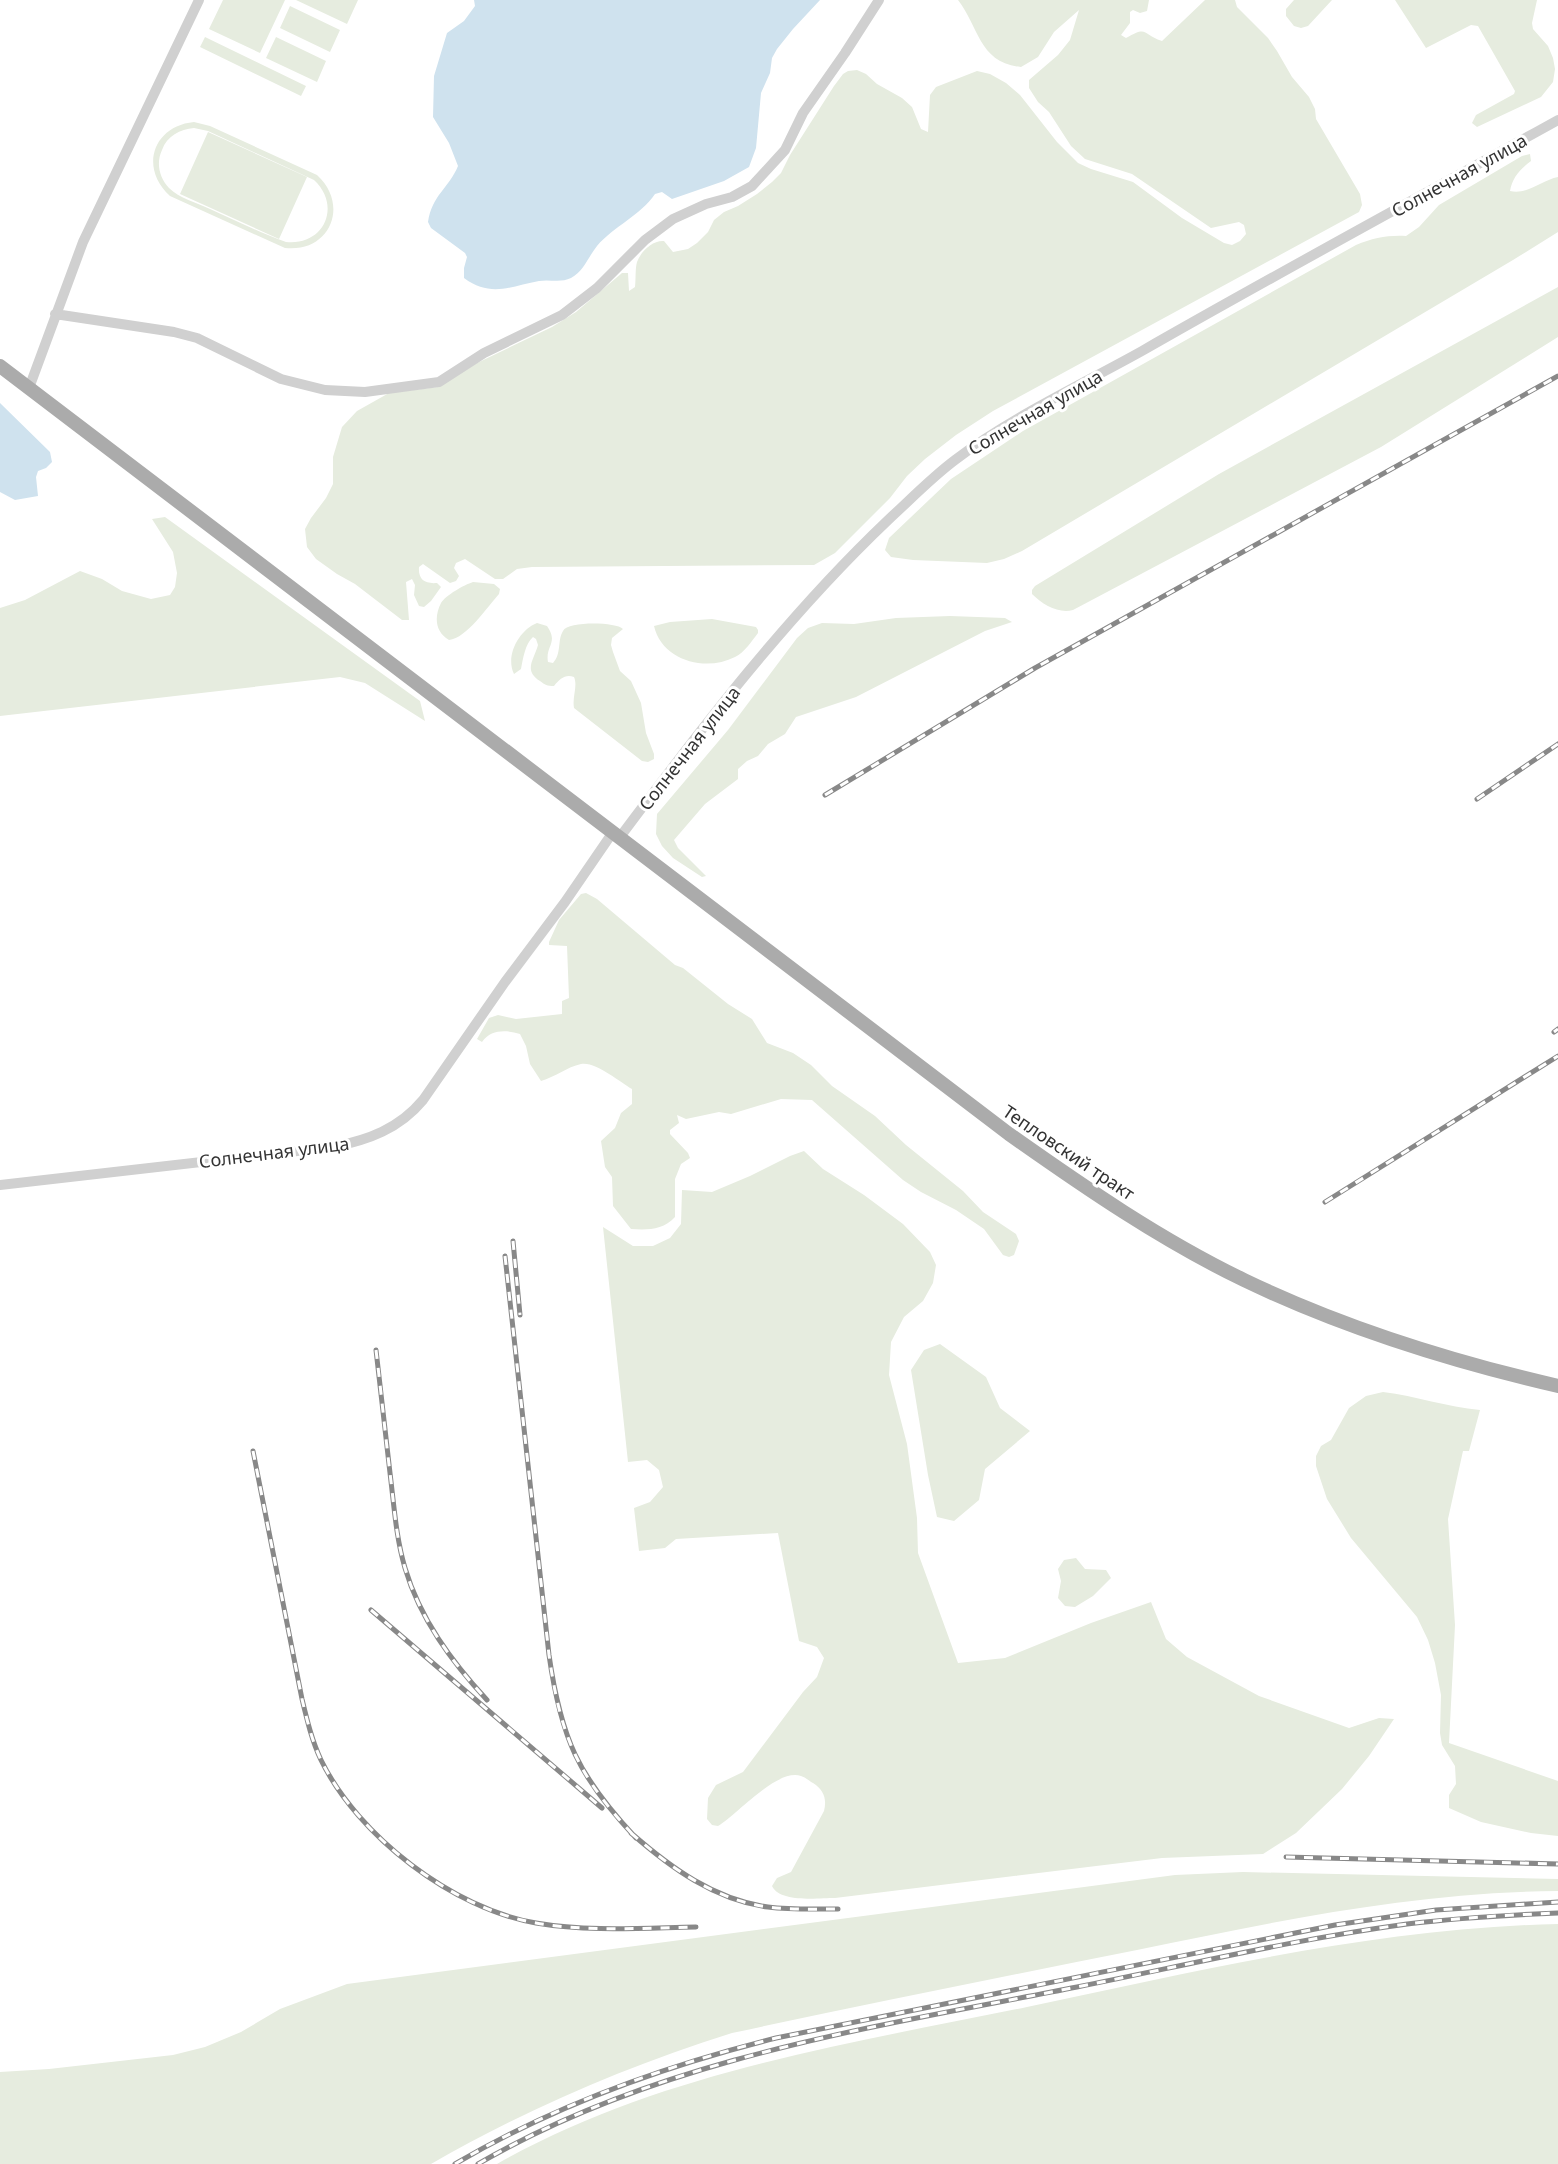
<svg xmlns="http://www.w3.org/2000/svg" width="1558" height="2164" font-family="'Noto Sans',sans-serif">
	<rect width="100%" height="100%" fill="#fff"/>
	<!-- green -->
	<path fill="#e6ecdf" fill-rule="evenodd" d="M223,0H285L260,53L209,29Z
		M296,0H358L347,24Z
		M958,0H1149L1147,11L1140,13L1133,10L1130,12V23L1121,35L1126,38C1148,25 1142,34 1162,41L1205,0H1235L1237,7L1268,38L1277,51L1292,77L1309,97L1315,109L1316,119L1360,194L1362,205L1359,212L993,411L956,435L925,459L907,476L890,498L835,553L814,565L532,567L517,569L503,579H495L465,559L456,563L454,568L459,576L456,581L450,583L423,564L419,567C418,580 425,584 437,583L441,587L431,601L424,607L419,606L414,595L415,585L412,579L406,582L409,620H402L355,584L337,574L316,559L307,547L305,529L311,518L326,498L333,484V457L342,427L357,411L389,393L438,387L477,363L552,327L576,312L622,273H628L629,291L635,287C636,279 635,269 637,262C641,251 653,240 664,241L673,252L688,249L697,243L708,232L714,220L724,212L738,206L757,194L772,182L781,173L790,155L834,86L843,74L848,71L857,70L866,74L877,84L902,98L912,107L921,129L928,132L930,95L936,87L977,71L990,74L1006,83L1020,95L1057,142L1078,163L1091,169L1133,182L1182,218L1224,243L1232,245L1240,241L1246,234L1244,225L1239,222L1211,228L1132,174L1085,159L1071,146L1049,112L1038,102L1029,88V80L1058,55L1070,40L1079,10L1054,32L1038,57L1021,67C979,63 979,27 958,0Z
		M1294,0H1332L1308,26L1301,28L1294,26L1286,16V9Z
		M1395,0H1537L1532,23L1533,29L1548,46L1553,58L1555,69L1553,82L1541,97L1477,127L1472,123L1476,115L1514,94L1515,91L1478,26L1471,25L1426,48Z
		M290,6L340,30L330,52L280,28Z
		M205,37L306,86L301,96L200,47Z
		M276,37L326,61L317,82L266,58Z
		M194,122L210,126L317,175C350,205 330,253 285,248L170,196C139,168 153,126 194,122ZM194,128L208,131L314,180C342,206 324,246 286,242C260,233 235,220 210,209C197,203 179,198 169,188C159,177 156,163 162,150C167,136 180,129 194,128Z
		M208,132L307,177L279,239L180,194Z
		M1530,154L1531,161C1520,169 1512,178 1510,191C1528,195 1542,180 1558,177V232L1513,260L1022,551L1004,559L987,563L913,560L891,557L885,550L889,538L951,479L1023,431L1356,245C1373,238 1388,235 1406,236L1419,227L1439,205L1522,156Z
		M1558,287V337L1381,447L1073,610C1059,614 1043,605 1032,594V590L1035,586L1219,474Z
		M165,517L420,701L425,721L365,683L340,677L0,716V608L25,600L80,571L102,579L122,591L151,599L170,595L175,587L177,573L173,552L152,519Z
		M473,582L494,584L500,589L499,594C487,607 467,638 449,640C435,632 434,617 441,603C446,595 464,585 473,582Z
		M950,616L1005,618L1012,622L985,631L856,697L796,717L785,734L768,744L758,756L747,761L738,769V779L705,804L674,840L678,848L706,876L702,877L673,858L662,846L656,834L657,814L728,730L797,638L808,628L822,623L854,624L896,618Z
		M712,619L756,627L758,630V633C751,642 745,652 735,657C706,672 662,661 654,626L670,622Z
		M537,623L547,626C559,643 545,646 548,662L553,663C562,653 557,641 563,631C568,621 616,622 623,629L612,638L611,645L613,652L620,671L631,681L641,703L646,733L654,754V759L648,762L642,761L574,708C572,697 578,686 574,677C565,674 560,679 554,686C547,686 545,685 540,681C523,670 534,660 538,645L536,639L533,637C525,644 523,659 521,669L514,674C505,656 519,630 537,623Z
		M586,893L597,899L675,965L683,968L728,1004L752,1019L767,1043L793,1053L811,1065L832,1086L875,1116L906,1145L963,1191L983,1212L1016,1234L1019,1241L1014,1255L1009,1257L1003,1255L984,1229L956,1210L921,1192L903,1180L812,1100L781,1099L731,1114L719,1112L686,1119L677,1115L679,1123L670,1130V1134L688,1153L690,1158L681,1164L675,1179V1217C663,1230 648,1230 631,1229L613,1206L612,1177L605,1167L601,1141L615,1128L621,1113L632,1104V1089C620,1082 595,1061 581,1064C567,1067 555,1077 541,1081L530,1064L526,1046L520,1034C507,1030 491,1029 482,1042L477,1039L489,1018L498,1015L516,1019L562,1014V1001L569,998L567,946L549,945V942L559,920L581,894Z
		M804,1151L823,1169L864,1195L903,1224L930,1252L936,1265L933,1283L923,1301L904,1317L891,1342L889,1375L907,1444L917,1518L918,1553L958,1663L1005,1658L1091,1623L1151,1602L1166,1639L1187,1657L1259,1696L1349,1728L1379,1718L1394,1719L1369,1756L1342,1789L1296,1833L1263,1854L1162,1858L835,1898C818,1898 780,1903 772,1886L777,1878L791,1872L824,1811C827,1799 824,1790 813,1783C809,1781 805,1777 801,1776C777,1768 738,1814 718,1826L712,1825L707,1819L708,1798L716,1785L743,1772L803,1692L817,1677L824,1658L817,1647L799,1641L778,1533L676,1539L665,1548L639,1551L634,1508L650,1502L663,1487L659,1470L647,1460L628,1462L603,1227L633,1246H653L670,1238L681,1224L682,1190L712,1192L750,1176L790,1156Z
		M940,1344L986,1377L1000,1408L1030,1431L985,1469L979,1500L954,1521L937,1517L928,1475L911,1370L924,1350Z
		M1383,1392C1416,1396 1447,1407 1480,1410L1469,1451H1463L1448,1519L1455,1625L1449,1743L1558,1781V1836L1531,1833L1481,1822L1449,1808V1795L1456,1784L1455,1766L1442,1745L1440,1733L1441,1695L1435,1663L1428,1640L1417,1617L1351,1538L1327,1499L1316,1466V1456L1321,1446L1331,1440L1349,1408L1366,1396Z
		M1076,1558L1085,1569L1106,1570L1111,1578L1093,1596L1075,1607L1065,1606L1058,1598L1061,1581L1058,1569L1064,1560Z
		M1243,1872L1558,1879V1891C1413,1892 1278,1921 1137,1950C1002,1977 867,2004 732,2033C625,2067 529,2108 431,2164H0V2072L49,2069L173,2055L205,2047L241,2032L280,2009L347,1984L1175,1875Z
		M1558,1924V2164H497C658,2072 848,2044 1027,2007C1202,1970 1378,1928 1558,1924Z"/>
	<!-- water -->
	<path fill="#cfe2ee" d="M474,0H820L793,29L777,49L772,58L770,73L761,93L756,148L749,167L724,181L672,199L662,192L655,194C640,216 614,226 597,246C588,257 584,271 571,278C561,283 549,279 539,281C511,286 491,298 464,278V268L467,257L465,253L431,228L428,222C432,195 449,188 458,166L449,143L433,117L434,76L447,33L464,21L475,6Z
		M0,403L50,452L52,462L46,468L38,471L36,477L38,496L15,500L0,492Z"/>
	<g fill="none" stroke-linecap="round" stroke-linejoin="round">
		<!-- minor -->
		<path stroke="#d0d0d0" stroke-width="10" d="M55,314L174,332L197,338L281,379L325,390L365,392L439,382L484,353L562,315L597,288L645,240L673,219L706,204L732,197L752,186L785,150L803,113L845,53L879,0
			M29,388L83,242L199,0
			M620,837C703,726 788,615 888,520C910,500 931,478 955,460C1010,418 1081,385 1142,351C1280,272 1419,197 1558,120
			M0,1185L333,1147C368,1140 399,1129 423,1100L505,982L565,902L613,832"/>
		<!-- major -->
		<path stroke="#ababab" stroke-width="14" d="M0,366L1009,1134C1084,1187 1161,1240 1244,1280C1344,1328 1450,1361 1558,1386"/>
		<!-- rail casing -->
		<g stroke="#888" stroke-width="5">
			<path id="rail" d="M825,795L1035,668L1558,376
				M1477,799L1558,744
				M1554,1032L1558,1029
				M1325,1202L1558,1056
				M513,1241L520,1315
				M505,1256L549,1655C561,1739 578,1776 636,1838
				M376,1350C381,1391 385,1432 390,1473C394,1505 396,1538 405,1568C420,1619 452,1662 487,1700
				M253,1451L302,1699C307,1720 312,1741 321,1760C358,1836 453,1909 536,1923C588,1932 643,1928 696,1927
				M371,1610L602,1808
				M631,1833C671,1868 715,1900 768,1907C791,1910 815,1909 838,1909
				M1286,1857L1558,1864
				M455,2164C555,2105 664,2066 776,2038L1335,1925L1436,1910L1558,1902
				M478,2164C660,2058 874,2027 1077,1987C1187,1965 1296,1939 1407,1924C1457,1918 1508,1915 1558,1913"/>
		</g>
		<!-- rail -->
		<use href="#rail" stroke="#fff" stroke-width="3" stroke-dasharray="9" stroke-linecap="butt"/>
	</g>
	<g text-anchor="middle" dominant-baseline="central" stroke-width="6" stroke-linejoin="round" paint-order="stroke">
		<!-- street labels -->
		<g font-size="18" fill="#333" stroke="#fff">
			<text transform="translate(1459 175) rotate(-29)">Солнечная улица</text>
			<text transform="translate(1035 412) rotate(-30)">Солнечная улица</text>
			<text transform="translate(689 748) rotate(-52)">Солнечная улица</text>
			<text transform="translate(274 1152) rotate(-7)">Солнечная улица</text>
			<text transform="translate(1069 1152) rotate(34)">Тепловский тракт</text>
		</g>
	</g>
</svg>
